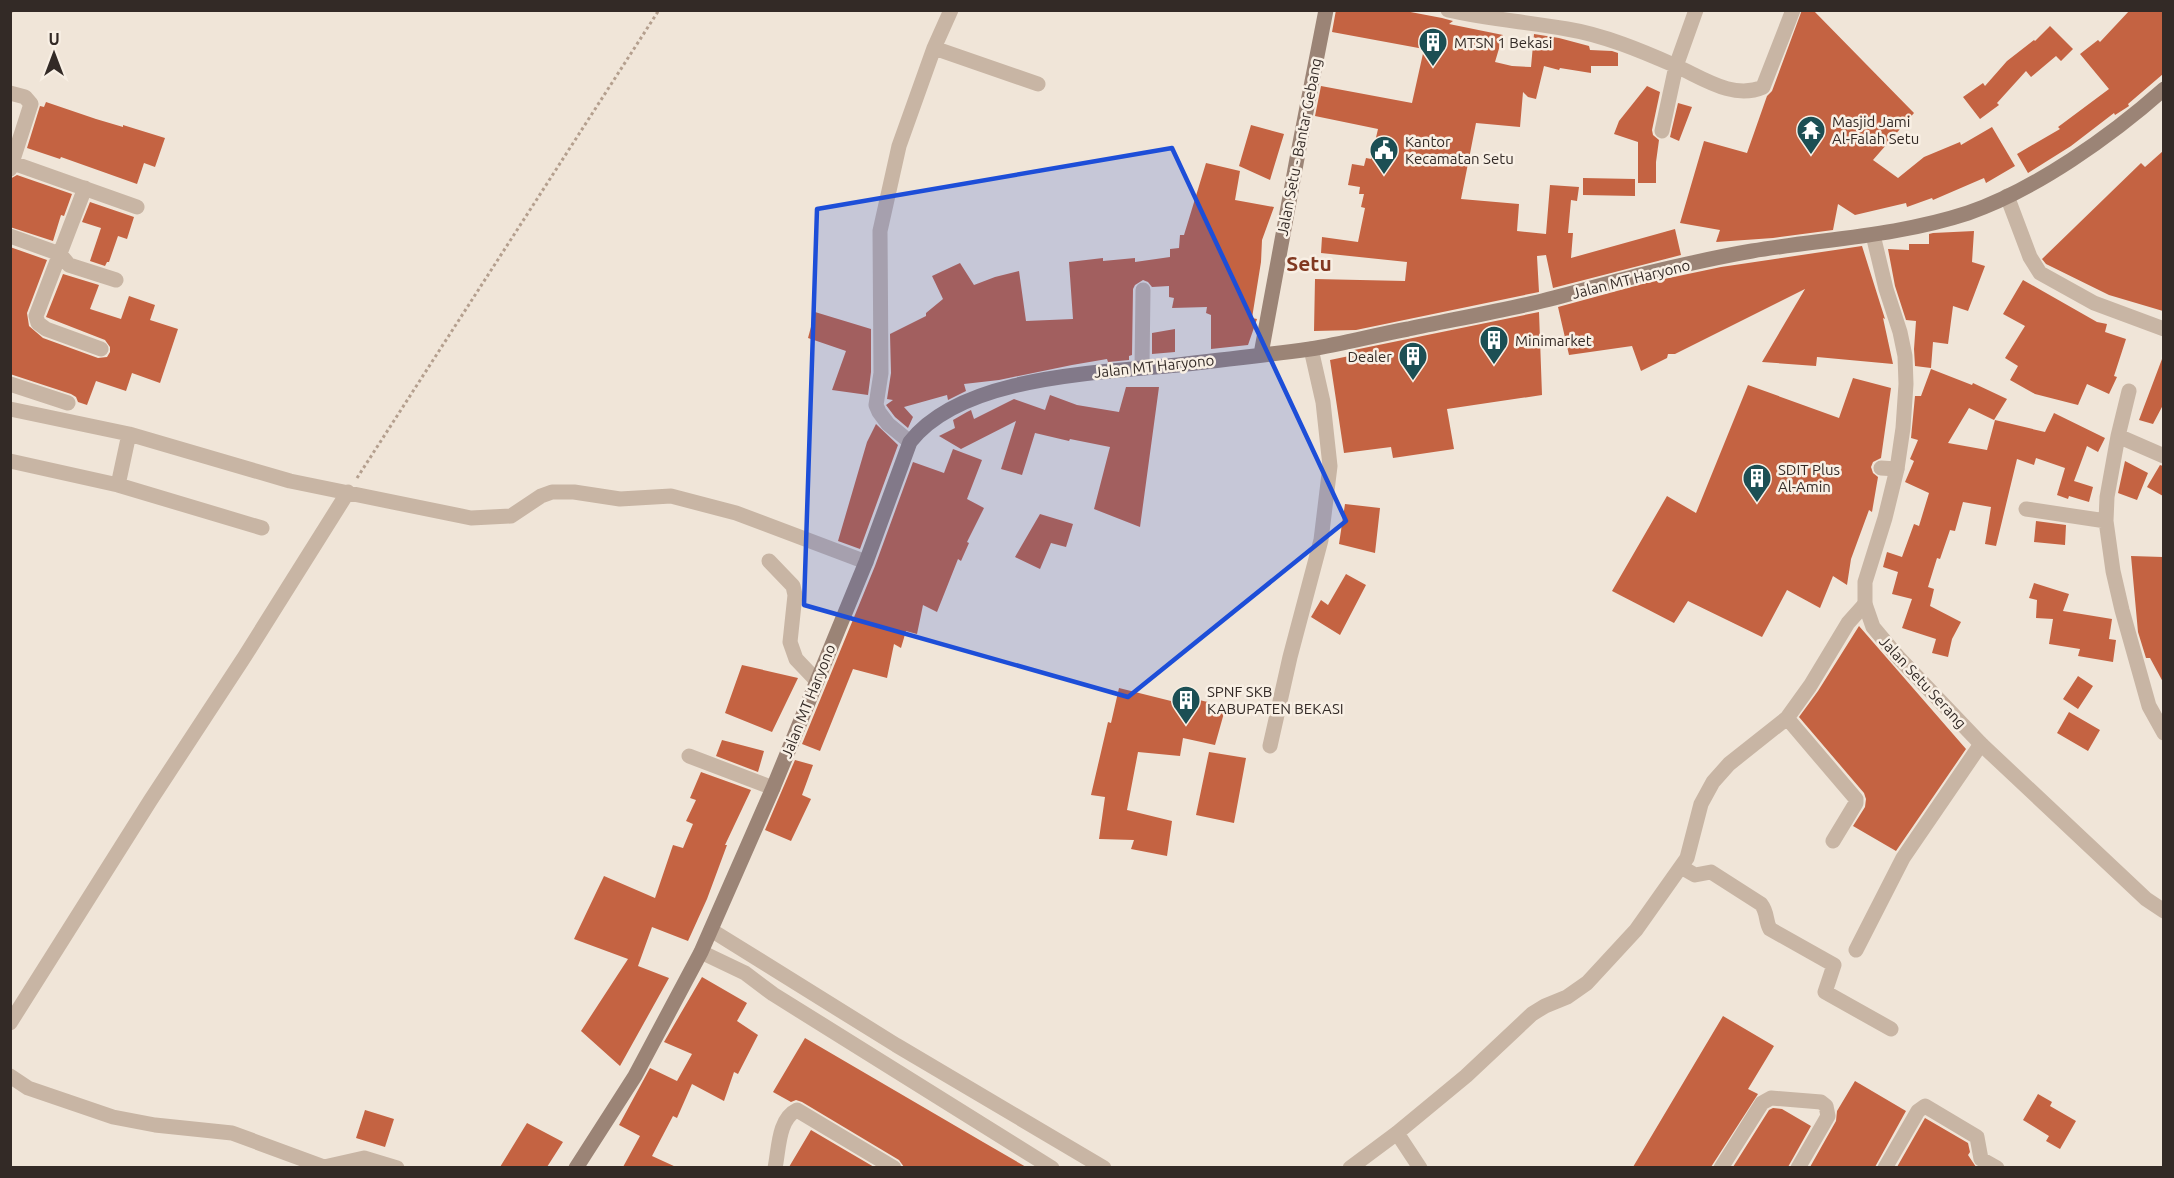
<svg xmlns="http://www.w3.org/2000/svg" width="2174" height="1178" font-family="Ubuntu,sans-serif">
	<rect width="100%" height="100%" fill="#f0e5d8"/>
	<!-- building -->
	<path fill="#c46342" d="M1336,10H1400L1442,18L1453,21L1449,24L1503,35L1495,62L1512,66L1531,67L1534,34L1559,38L1589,46L1590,50L1612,51L1618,53V66H1591V73L1560,68L1559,70L1544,66L1536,99L1528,97L1523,92L1520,127L1476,123L1461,199L1519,204L1517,231L1546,234L1550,185L1579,187L1577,201L1571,200L1568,233H1573L1571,258L1675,229L1681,255L1553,288L1546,255L1537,256L1539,292L1356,330L1314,331L1315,279L1405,281L1407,262L1321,253L1322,237L1358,242L1365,208L1361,207L1364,194H1359L1360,187L1348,185L1352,164L1364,166L1366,158L1371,159L1378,129L1315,116L1321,86L1412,103L1424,49L1332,32Z
		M1802,10H1813L1914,113L1873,160L1898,178L1924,157L1960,142L1961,145L1992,127L2015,166L1986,183L1984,178L1933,200L1932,198L1907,207L1906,203L1855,215L1838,204L1833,230L1773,238L1716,242L1720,230L1680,223L1704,141L1747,153L1767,96L1772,91Z
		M2130,10H2163V74L2128,104L2129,106L2126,108L2115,115L2114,113L2071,146L2028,173L2017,154L2060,129L2058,127L2109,89L2080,54L2098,40L2100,42Z
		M2050,26L2073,49L2061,61L2056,56L2031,77L2026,71L1997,103L1999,105L1980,119L1963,97L1983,83L1985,86L2007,61L2034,40L2035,41Z
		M1647,86L1660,92L1652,130L1653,135L1659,140L1656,162V183H1638V142L1614,134L1619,121Z
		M46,102L96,119L123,127V125L165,138L155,167L144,163L137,184L61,157L60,159L27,148L40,106L44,107Z
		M1678,103L1692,107L1679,141L1670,137Z
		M1251,125L1284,134L1270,180L1239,166Z
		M2163,151V311L2109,295L2046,264L2042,259L2141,163L2145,167Z
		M1206,163L1240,171L1235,200L1274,207L1262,240L1261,262L1252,318L1257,319L1248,345L1211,349V315L1206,313L1207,307L1172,308L1174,298L1169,297V286L1152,287L1148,282L1143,280L1135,285L1133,289L1132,355L1129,356V360L1108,362L1107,359L1072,365L999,380L964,384L966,391L948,400L947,395L904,407L913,417L908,428L895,417L886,405L893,400L887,399L891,373L890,334L926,316V313L943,299L932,276L960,263L974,285L995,277L1019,271L1026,321L1073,319L1069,262L1103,258V261L1135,258V262L1170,257V249L1179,248L1180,235H1184Z
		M17,175L72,194L64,216L61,215L53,241L10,227V179Z
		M1583,178L1635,179V196L1583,195Z
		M90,202L134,217L127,239L118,236L109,262H107L105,266L90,261L101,228L82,222Z
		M1974,231L1972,262L1985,266L1968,311L1953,306L1948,344L1933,342L1931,368L1915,366L1914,349L1916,321L1906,320L1895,286L1888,249L1909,250V244H1929V234L1933,233Z
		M1862,246L1885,319L1883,318L1893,364L1817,357L1816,366L1762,362L1805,289L1675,354H1668L1667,358L1641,371L1632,346L1569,355L1558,307L1650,282L1721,267Z
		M10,247L47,260L27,313L29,326L43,338L98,358L107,357L110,352V347L105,340L46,317L63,274L99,285L90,309L121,319L129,296L155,305L150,320L178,329L160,383L132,373L126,391L96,381L87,405L78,402L76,397L71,394L10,374Z
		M2023,280L2097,322L2107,324L2105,332L2126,339L2114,376L2117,377L2109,394L2087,384L2078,405L2035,394L2010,380L2018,366L2005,358L2025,326L2003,314Z
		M815,312L871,329V372L868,395L832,390L846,351L808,338Z
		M1539,312L1542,395L1447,409L1454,449L1393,458L1391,447L1344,453L1330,360L1354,355V350Z
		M1175,329V352L1152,354V333Z
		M2162,359L2163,405L2153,424L2139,420Z
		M1931,369L1972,385L1973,383L2007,399L1994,420L1969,408L1948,443L1987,450L1995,420L2045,432L2054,413L2105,438L2098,452L2087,446L2074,481L2093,487L2089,502L2069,496L2068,499L2057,495L2065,468L2036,458L2034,465L2017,459L1996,546L1985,544L1991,507L1963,502L1955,531L1950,530L1940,559L1937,558L1928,587L1934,589L1930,606L1961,622L1952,639L1948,657L1932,653L1936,639L1902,628L1912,599L1892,594L1898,572L1883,567L1887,552L1902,557L1914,524L1919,526L1929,493L1905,482L1914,461L1910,459L1918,440L1911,438L1915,396H1921Z
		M1853,378L1891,388L1881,458L1873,462L1871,467L1873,473L1878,477L1872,512L1869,510L1851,559L1847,585L1833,576L1820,608L1787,590L1762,637L1688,601L1674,623L1612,591L1667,496L1696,513L1748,385L1839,418Z
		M1126,387H1159L1140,527L1094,509L1110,447L1070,439L1069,441L1035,433L1022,475L1001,469L1016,421L961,449L939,436L955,428L953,420L967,412L971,410L974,419L1014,399L1045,410L1050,395L1077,405L1119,412Z
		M876,424L898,445L860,549L838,541L867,442Z
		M953,449L982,460L967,499L984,508L967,542L969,543L961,561L958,559L937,612L923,605L917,634L906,631L901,648L894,644L887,678L853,669L820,751L802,744L875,566L913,462L944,473Z
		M2125,461L2148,473L2137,500L2118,493Z
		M2160,465L2163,466V496L2147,487Z
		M1345,504L1380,508L1375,553L1339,544Z
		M1040,514L1073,524L1066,547L1051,543L1040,569L1015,557Z
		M2036,521L2066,525L2065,545L2034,542Z
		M2131,556L2163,557V682L2150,658H2146L2138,632Z
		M1346,574L1366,585L1340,635L1311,617L1321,600L1328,605Z
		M2034,583L2069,594L2063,611L2112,619L2109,639L2116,640L2113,662L2078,656L2080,649L2049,644L2053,619L2036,618L2037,600L2029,598Z
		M1859,626L1966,749L1896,851L1853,826L1865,807L1866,799L1864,793L1799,717L1818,691Z
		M742,665L798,678L772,732L725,713Z
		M2078,676L2093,686L2078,709L2063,699Z
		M1119,688L1195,707V699L1212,703L1210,712L1224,713L1215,745L1183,738L1180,756L1138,752L1127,810L1172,821L1167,856L1131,849L1134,840L1099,839L1105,797L1091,795L1108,722L1111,723Z
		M2069,712L2100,730L2088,751L2057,733Z
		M722,740L764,751L758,772L716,756Z
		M1209,752L1246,758L1234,823L1196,815Z
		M795,760L813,765L802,795L811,799L791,841L765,830Z
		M701,772L751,790L725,845H727L707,899L688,941L652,927L638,966L669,978L620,1066L581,1031L628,959L574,939L604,876L655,898L673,845L683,848L693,824L686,821L696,800L690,798Z
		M702,977L747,1003L737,1021L758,1035L738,1074L734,1072L724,1101L692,1084L677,1118L673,1116L652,1156L676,1167H623L640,1136L619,1125L650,1068L677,1081L692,1054L664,1042Z
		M1723,1016L1774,1046L1748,1089L1758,1094L1711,1167H1633Z
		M805,1038L983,1142L1026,1167H904L899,1160L802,1102L796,1100L791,1102L773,1092Z
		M1855,1081L1906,1111L1875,1167H1810L1836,1121L1837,1111Z
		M2038,1094L2052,1102L2050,1106L2076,1121L2060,1149L2046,1141L2049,1136L2023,1120Z
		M1773,1108L1782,1109L1811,1126L1788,1167H1733L1769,1110Z
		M365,1110L394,1119L385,1147L356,1138Z
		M1925,1118L1968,1143L1970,1152L1968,1155L1976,1167H1897Z
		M527,1123L563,1142L547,1167H500Z
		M811,1130L874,1167H789Z"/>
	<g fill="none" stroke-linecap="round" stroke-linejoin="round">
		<!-- path -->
		<path stroke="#b49f8e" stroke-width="3" stroke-dasharray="3 3" stroke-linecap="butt" d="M10,12L14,10
			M357,478L659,10"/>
		<!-- minor -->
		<path stroke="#c8b5a4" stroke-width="15" d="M1448,10C1487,19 1528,22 1567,29C1604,35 1642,51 1676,66C1703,78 1733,100 1763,87L1793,10
			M934,48L1038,84
			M10,93L25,97L31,104L10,169
			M1662,131L1676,66L1696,10
			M13,163L137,207
			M85,188L36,316L38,323L46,329L101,349
			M2007,196L2030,257L2040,273L2094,303L2164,329
			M10,236L60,254L69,265L116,280
			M1142,367L1143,290
			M10,384L68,403
			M2129,391L2118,436L2107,497L2106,521L2113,571L2122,610L2149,706L2164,733
			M10,409L129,434L290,481L471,518L511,516L541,496L552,492H574L620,499L671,496L736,513L866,562
			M2118,436L2164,456
			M910,442L888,424L879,412L876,405L881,373L880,231L899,146L934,48L951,10
			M10,461L118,485L262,528
			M1881,468L1897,469
			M118,485L129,434
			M2026,509L2106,521
			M769,561L793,586L795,595L790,642L796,659L816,680
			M1787,718L1856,799V803L1833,841
			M1270,746L1290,657L1321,540L1330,466L1323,402L1311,349
			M689,756L773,788
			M1681,867L1695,875L1711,872L1761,904C1768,913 1765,920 1770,929L1834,965L1825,992L1891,1029
			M711,930L896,1045L1104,1168
			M1856,950L1903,858L1981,744
			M701,952L745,973L773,994L1052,1168
			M10,1023L150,801L245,656L348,492
			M10,1076L28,1088L113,1117L155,1125L232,1133L324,1167L364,1158L397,1168
			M1397,1133L1420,1168
			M1981,1159L1997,1168
			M775,1168C779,1149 778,1119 797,1110L894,1168
			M1350,1168L1397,1133L1466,1076L1532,1014L1545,1006L1567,997L1587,983L1636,930L1687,858L1701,804L1713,782L1729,764L1787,718L1810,686L1848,623L1865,604
			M1721,1168L1762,1103L1771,1098L1821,1102L1826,1106L1828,1116L1798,1168
			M1885,1168L1918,1111L1925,1106L1977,1137L1981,1159"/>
		<!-- tertiary -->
		<path stroke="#c8b5a4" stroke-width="15" d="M1873,235L1886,289L1900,332L1905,356L1906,384L1903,428L1897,469L1885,518L1865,582V604L1873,627L1899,658L1981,744L2146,899L2164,911"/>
		<!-- secondary -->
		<path stroke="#9b8476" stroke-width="15" d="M1261,354L1298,153L1326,10
			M576,1168L635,1076L701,952L773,788L866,562L910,442C962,375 1100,373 1178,365C1222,360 1266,355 1310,349C1343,344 1375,335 1408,329C1451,320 1495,312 1538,302C1575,293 1611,282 1648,273C1682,265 1717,257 1752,251C1824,239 1898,236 1968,213C2035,190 2111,136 2164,89"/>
	</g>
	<!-- marked area -->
	<path fill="#1d4ed8" fill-opacity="0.2" stroke="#1d4ed8" stroke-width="4.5" stroke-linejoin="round" d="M1172,148L1346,521L1128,697L804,605L817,209Z"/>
	<!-- icons -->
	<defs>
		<g id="building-pin" transform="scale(1.5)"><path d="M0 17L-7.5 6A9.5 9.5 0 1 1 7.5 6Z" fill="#1c4f54" stroke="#f8efe4"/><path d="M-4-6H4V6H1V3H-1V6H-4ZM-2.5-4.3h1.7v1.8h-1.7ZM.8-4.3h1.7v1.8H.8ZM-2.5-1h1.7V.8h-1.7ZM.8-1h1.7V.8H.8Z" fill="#fff"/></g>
		<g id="temple-pin" transform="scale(1.5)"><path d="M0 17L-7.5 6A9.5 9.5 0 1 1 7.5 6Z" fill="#1c4f54" stroke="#f8efe4"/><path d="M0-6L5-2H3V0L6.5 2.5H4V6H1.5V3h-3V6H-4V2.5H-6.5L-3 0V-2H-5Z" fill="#fff"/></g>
		<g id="civic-pin" transform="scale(1.5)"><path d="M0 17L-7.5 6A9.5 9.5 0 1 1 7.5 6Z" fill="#1c4f54" stroke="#f8efe4"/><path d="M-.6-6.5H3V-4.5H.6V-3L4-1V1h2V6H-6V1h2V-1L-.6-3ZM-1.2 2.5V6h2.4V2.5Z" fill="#fff"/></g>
	</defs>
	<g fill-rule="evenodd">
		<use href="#building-pin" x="1433" y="42"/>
		<use href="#temple-pin" x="1811" y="130"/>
		<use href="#civic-pin" x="1384" y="150"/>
		<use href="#building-pin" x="1494" y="340"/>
		<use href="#building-pin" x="1413" y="356"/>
		<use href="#building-pin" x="1757" y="478"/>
		<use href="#building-pin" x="1186" y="700"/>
	</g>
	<g text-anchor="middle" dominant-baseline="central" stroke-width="5" stroke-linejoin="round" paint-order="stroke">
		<!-- poi labels -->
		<g font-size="15" fill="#332a26" stroke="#f8efe4" text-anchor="start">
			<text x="1454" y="42">MTSN 1 Bekasi</text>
			<text x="1832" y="121">Masjid Jami<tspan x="1832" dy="17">Al-Falah Setu</tspan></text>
			<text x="1405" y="141">Kantor<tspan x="1405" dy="17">Kecamatan Setu</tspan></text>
			<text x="1515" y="340">Minimarket</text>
			<text x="1392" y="356" text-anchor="end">Dealer</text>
			<text x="1778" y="469">SDIT Plus<tspan x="1778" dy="17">Al-Amin</tspan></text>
			<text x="1207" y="691">SPNF SKB<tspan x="1207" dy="17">KABUPATEN BEKASI</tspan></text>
		</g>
		<!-- street labels -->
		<g font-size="15" fill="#332a26" stroke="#f8efe4">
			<text transform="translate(1299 147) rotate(-79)">Jalan Setu - Bantar Gebang</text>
			<text transform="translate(1631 279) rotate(-14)">Jalan MT Haryono</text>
			<text transform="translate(1154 366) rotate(-6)">Jalan MT Haryono</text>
			<text transform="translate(1923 682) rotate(47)">Jalan Setu Serang</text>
			<text transform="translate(808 701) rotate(-68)">Jalan MT Haryono</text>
		</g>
		<!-- district labels -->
		<g font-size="21" font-weight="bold" fill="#813820" stroke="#f8efe4">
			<text x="1309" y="263">Setu</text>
		</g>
	</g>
	<!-- border -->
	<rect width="2174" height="1178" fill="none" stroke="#332a26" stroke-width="24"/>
	<!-- north arrow -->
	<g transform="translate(54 54)" stroke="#f8efe4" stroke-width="4.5" paint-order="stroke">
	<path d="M0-4.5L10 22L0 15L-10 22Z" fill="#332a26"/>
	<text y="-9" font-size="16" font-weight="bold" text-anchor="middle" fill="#332a26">U</text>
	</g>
</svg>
